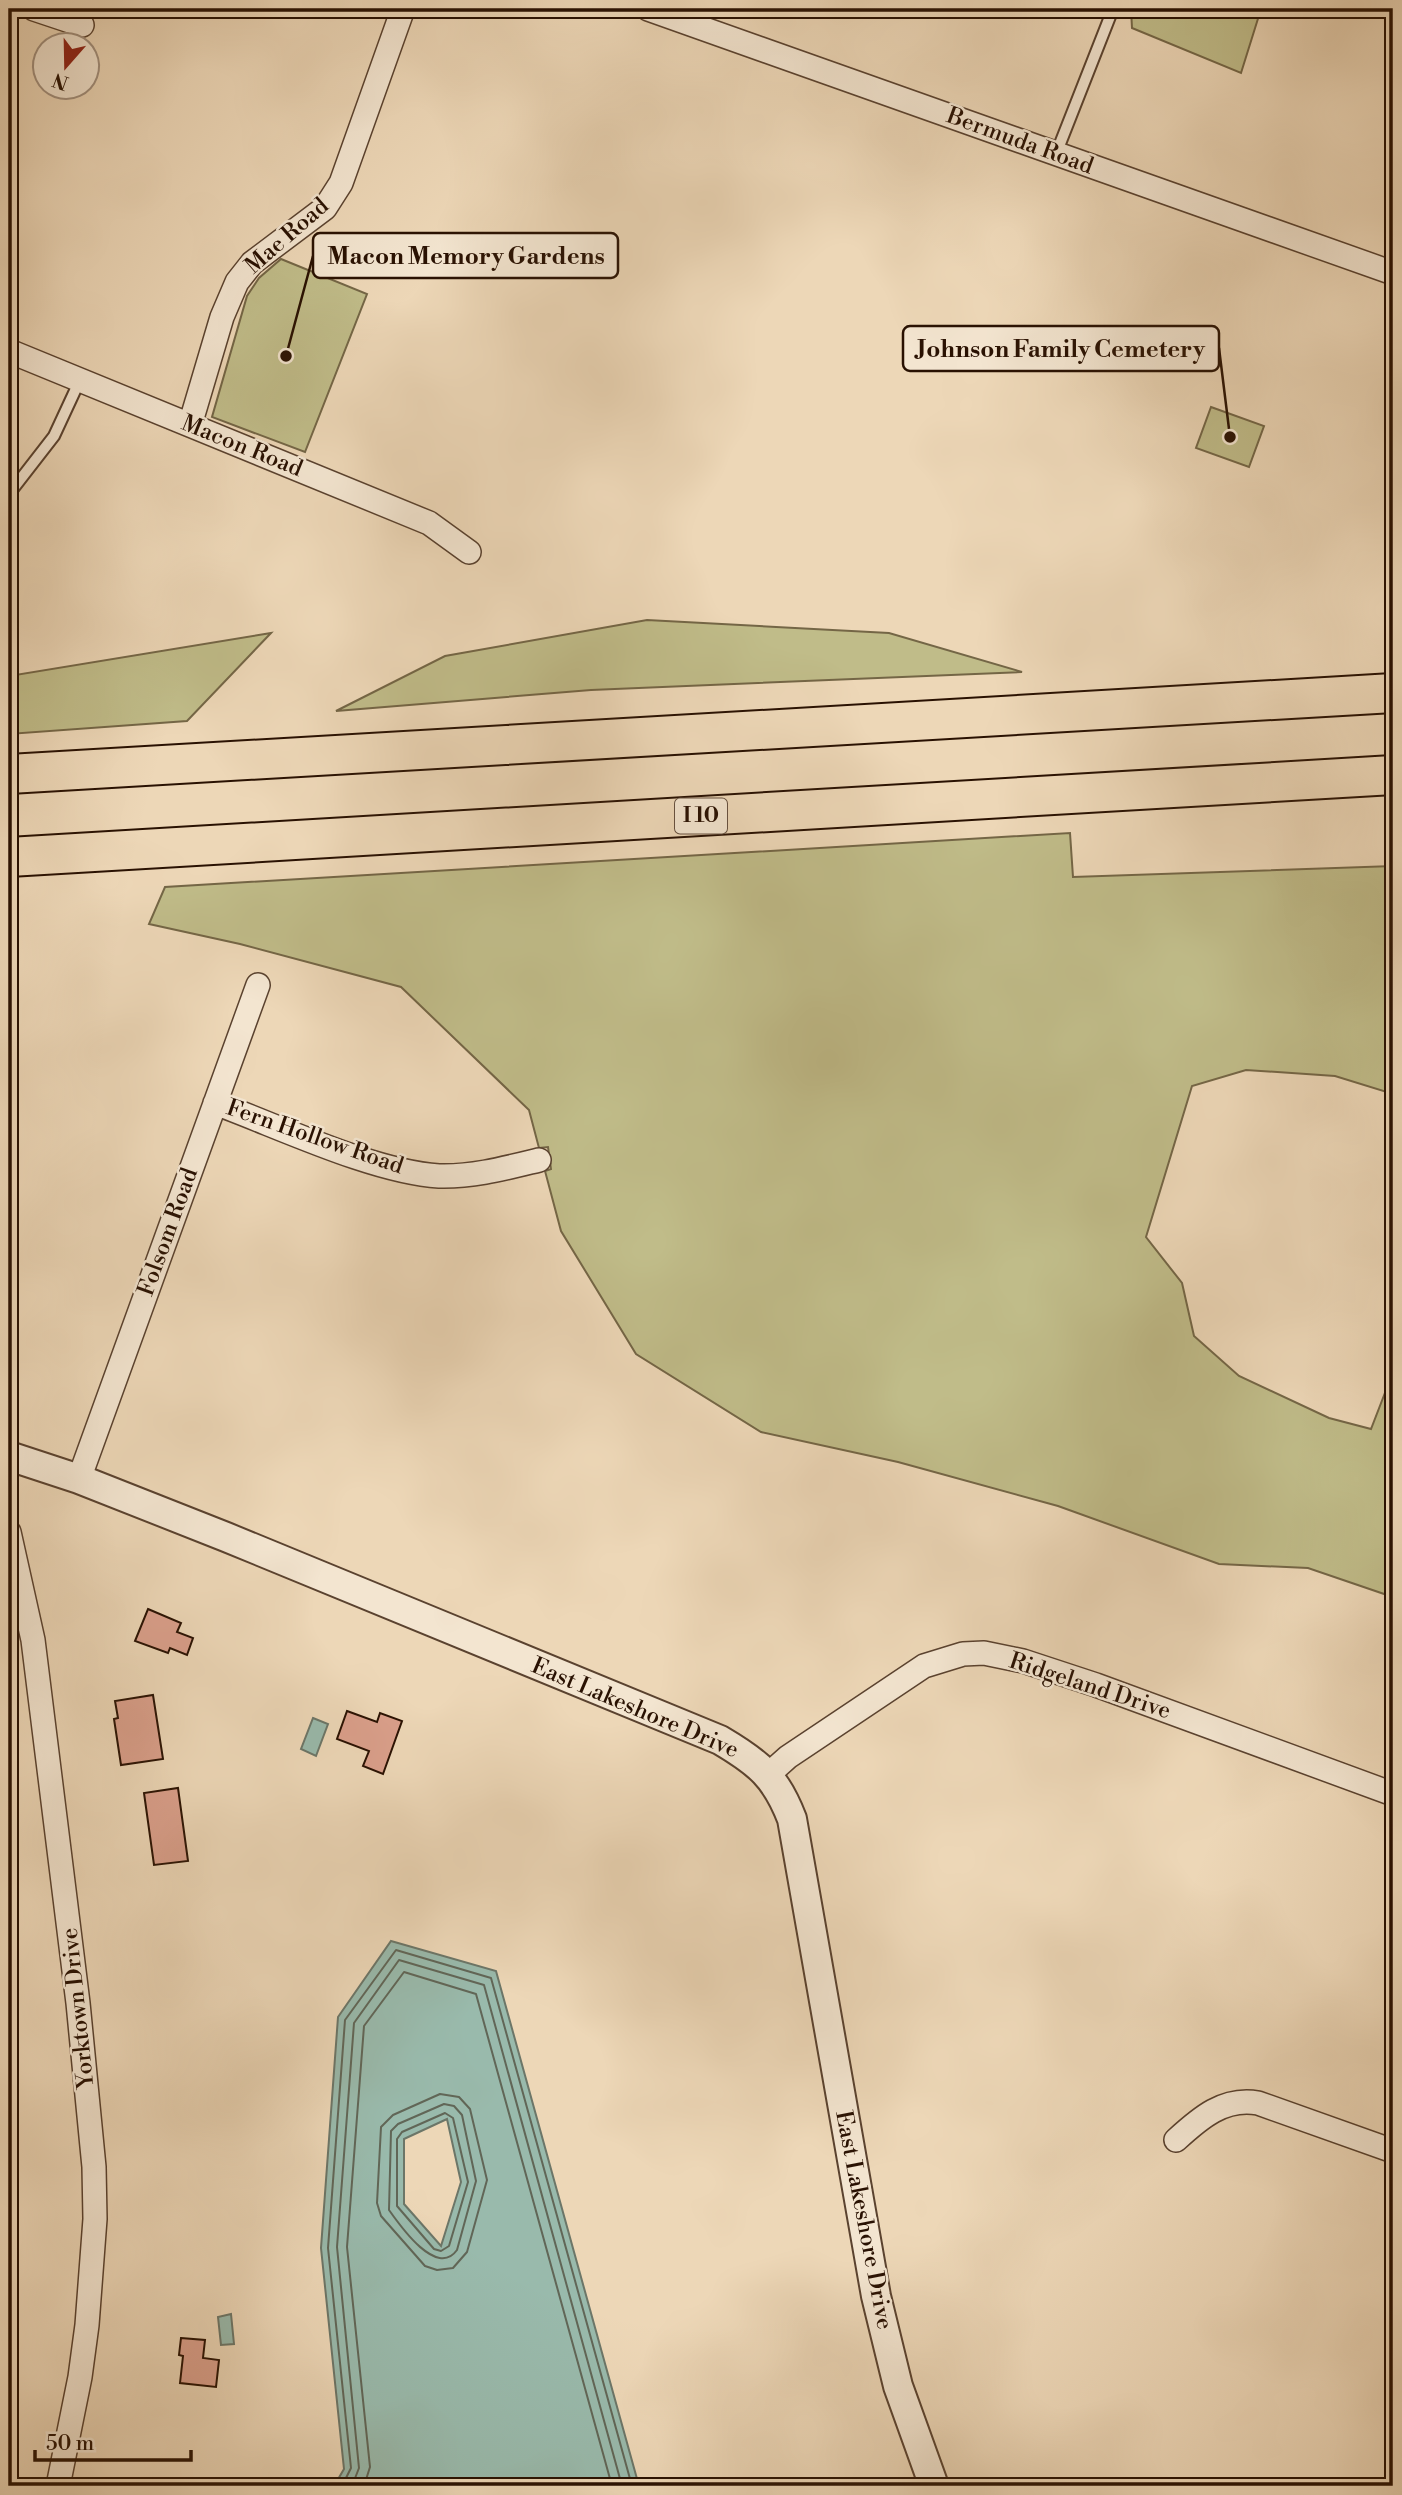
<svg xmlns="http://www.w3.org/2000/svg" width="1402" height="2495" font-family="'Libre Bodoni',serif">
	<rect width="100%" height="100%" fill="#edd7b7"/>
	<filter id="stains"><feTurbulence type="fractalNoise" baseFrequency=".00286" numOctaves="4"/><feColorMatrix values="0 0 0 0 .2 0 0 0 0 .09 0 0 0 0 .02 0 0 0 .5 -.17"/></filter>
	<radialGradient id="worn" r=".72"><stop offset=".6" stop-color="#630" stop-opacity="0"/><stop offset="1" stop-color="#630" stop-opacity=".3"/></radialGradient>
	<!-- green -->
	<path fill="#c0bc89" stroke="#746646" stroke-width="2" d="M1131,9H1261L1241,73L1132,28Z
		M281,259L367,294L305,452L212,417L247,296L259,278Z
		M1211,407L1264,426L1249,467L1196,448Z
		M647,620L889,633L1022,672L591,690L336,711L445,656Z
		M271,633L187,721L9,734V676Z
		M1070,833L1073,877L1393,866V1094L1335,1076L1246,1070L1192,1086L1146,1237L1182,1283L1194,1336L1239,1376L1329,1418L1371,1429L1393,1372V1597L1308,1568L1219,1564L1058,1506L898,1462L761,1432L636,1354L561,1231L545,1171L551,1169L548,1147L539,1148L529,1110L401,987L240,944L149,924L165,887Z
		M1393,1181V1338C1385,1284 1382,1235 1393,1181Z"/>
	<!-- water -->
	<path fill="#99baac" stroke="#6c7668" stroke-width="2" fill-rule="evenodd" d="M313,1718L328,1724L316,1756L301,1749Z
		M391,1941L496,1971L639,2486H334L344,2469L321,2248L338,2017ZM447,2119L461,2182L441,2246L404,2204V2139Z
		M231,2314L234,2344L221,2345L218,2317Z"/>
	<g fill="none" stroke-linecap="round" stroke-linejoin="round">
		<!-- shore -->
		<path stroke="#616657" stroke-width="2" d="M440,2094L459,2097L470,2109L487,2180L467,2252L453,2268L437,2270L425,2266L381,2216L377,2203L381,2127L393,2115Z
			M444,2104L454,2106L462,2115L476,2181L457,2250C437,2278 401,2227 389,2210L391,2131L398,2124Z
			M445,2113L453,2118L468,2182L449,2246L441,2251L434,2249L397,2206V2139L402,2132Z
			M342,2486L351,2468L328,2248L345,2020L396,1950L491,1978L632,2486
			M352,2486L359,2468L337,2247L354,2023L399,1960L484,1985L622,2486
			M364,2486L370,2467L347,2247L364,2026L404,1972L476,1994L612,2486"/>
	</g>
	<!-- building -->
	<path fill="#dba08c" stroke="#291102" stroke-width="2" d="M148,1609L181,1623L177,1632L193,1638L187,1655L170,1648L168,1653L135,1641Z
		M153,1695L163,1759L121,1765L114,1719L118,1718L115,1701Z
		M347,1711L377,1722L380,1713L402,1721L383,1774L363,1766L369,1751L337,1739Z
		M178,1788L188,1861L154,1865L144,1793Z
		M181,2338L205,2340L203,2358L219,2360L216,2387L180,2383L183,2356L179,2355Z"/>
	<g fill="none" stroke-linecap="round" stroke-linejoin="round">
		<!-- service casing -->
		<g stroke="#5a422f" stroke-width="14">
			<path id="service" d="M1056,154L1113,9
				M9,494L54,436L80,380"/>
		</g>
		<!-- minor casing -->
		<g stroke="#5a422f" stroke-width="26">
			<path id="minor" d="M34,9L82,25
				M648,9L1393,273
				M9,351L429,523L469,552
				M190,425L222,317L237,282L252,263L325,208L341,183L403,9
				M215,1103C278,1126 373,1172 439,1176C473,1177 506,1168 539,1160
				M79,1479L258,985
				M9,1532L33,1640L78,2003L94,2167L95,2219L87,2325L80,2377L58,2486
				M769,1774L788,1757L924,1666L963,1654L984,1653L1023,1661L1096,1685L1393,1794
				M1176,2140C1200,2118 1224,2097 1258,2103L1393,2151"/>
		</g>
		<!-- tertiary casing -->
		<g stroke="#5a422f" stroke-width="32">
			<path id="tertiary" d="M9,1456L79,1479L226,1537L720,1740C759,1763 776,1777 792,1819L876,2296L898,2386L934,2486"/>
		</g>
		<!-- motorway casing -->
		<g stroke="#291102" stroke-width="42">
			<path id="motorway" d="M9,774L1393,693
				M9,857L1393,775"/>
		</g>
		<!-- service -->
		<use href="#service" stroke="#f3e5d0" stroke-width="10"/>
		<!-- minor -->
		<use href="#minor" stroke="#f3e5d0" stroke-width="23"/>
		<!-- tertiary -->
		<use href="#tertiary" stroke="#f3e5d0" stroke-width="28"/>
		<!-- motorway -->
		<use href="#motorway" stroke="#edd7b7" stroke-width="38"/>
	</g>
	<g text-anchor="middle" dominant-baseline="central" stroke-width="5" stroke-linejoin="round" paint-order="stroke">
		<!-- shield labels -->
		<rect fill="#f3e5d0" stroke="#665140" stroke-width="2" x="675" y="798.5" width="52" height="35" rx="5"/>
		<g font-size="21" font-weight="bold" fill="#291102">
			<text x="701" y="816">I 10</text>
		</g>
		<!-- street labels -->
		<g font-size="23" fill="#291102" stroke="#f3e5d0">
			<text transform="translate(1020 141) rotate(20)">Bermuda Road</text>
			<text transform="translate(287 236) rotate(-41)">Mae Road</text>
			<text transform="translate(242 446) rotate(22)">Macon Road</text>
			<text transform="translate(315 1137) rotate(19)">Fern Hollow Road</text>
			<text transform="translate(168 1232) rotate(-70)">Folsom Road</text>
			<text transform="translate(1090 1686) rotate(18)">Ridgeland Drive</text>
			<text transform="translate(635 1708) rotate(23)">East Lakeshore Drive</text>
			<text transform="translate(78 2008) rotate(-96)">Yorktown Drive</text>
			<text transform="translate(864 2220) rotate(79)">East Lakeshore Drive</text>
		</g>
	</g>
	<!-- callouts -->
	<path fill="none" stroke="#291102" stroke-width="2.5" d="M286 356L313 256M1230 437L1219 348"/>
	<g fill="#291102" stroke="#f3e5d0" stroke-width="2.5">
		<circle cx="286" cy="356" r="7"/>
		<circle cx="1230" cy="437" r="7"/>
	</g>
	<g fill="#f3e5d0" stroke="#291102" stroke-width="2.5">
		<rect x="313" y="233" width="305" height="45" rx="7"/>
		<rect x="903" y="326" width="316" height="45" rx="7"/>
	</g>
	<g font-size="24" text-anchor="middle" font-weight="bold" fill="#291102">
		<text x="466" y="264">Macon Memory Gardens</text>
		<text x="1061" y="357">Johnson Family Cemetery</text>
	</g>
	<!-- margin -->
	<rect width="1402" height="2495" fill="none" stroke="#edd7b7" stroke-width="35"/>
	<rect x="10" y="10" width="1381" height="2474" fill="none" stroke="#291102" stroke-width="3.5"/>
	<rect x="18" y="18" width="1367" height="2460" fill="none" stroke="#291102" stroke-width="2"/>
	<!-- north arrow -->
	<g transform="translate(66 66) rotate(200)"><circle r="33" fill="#f3e5d0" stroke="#a2907e" stroke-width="2"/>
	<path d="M0-5L12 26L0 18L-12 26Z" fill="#8f2418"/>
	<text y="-10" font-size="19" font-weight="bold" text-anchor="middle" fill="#291102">N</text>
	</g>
	<!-- scale -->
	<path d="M35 2450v10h156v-10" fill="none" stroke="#291102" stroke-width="3.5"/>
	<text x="46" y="2450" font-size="21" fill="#291102" stroke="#f3e5d0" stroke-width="5" paint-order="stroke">50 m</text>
	<rect width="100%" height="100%" filter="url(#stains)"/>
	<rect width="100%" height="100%" fill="url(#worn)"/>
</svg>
